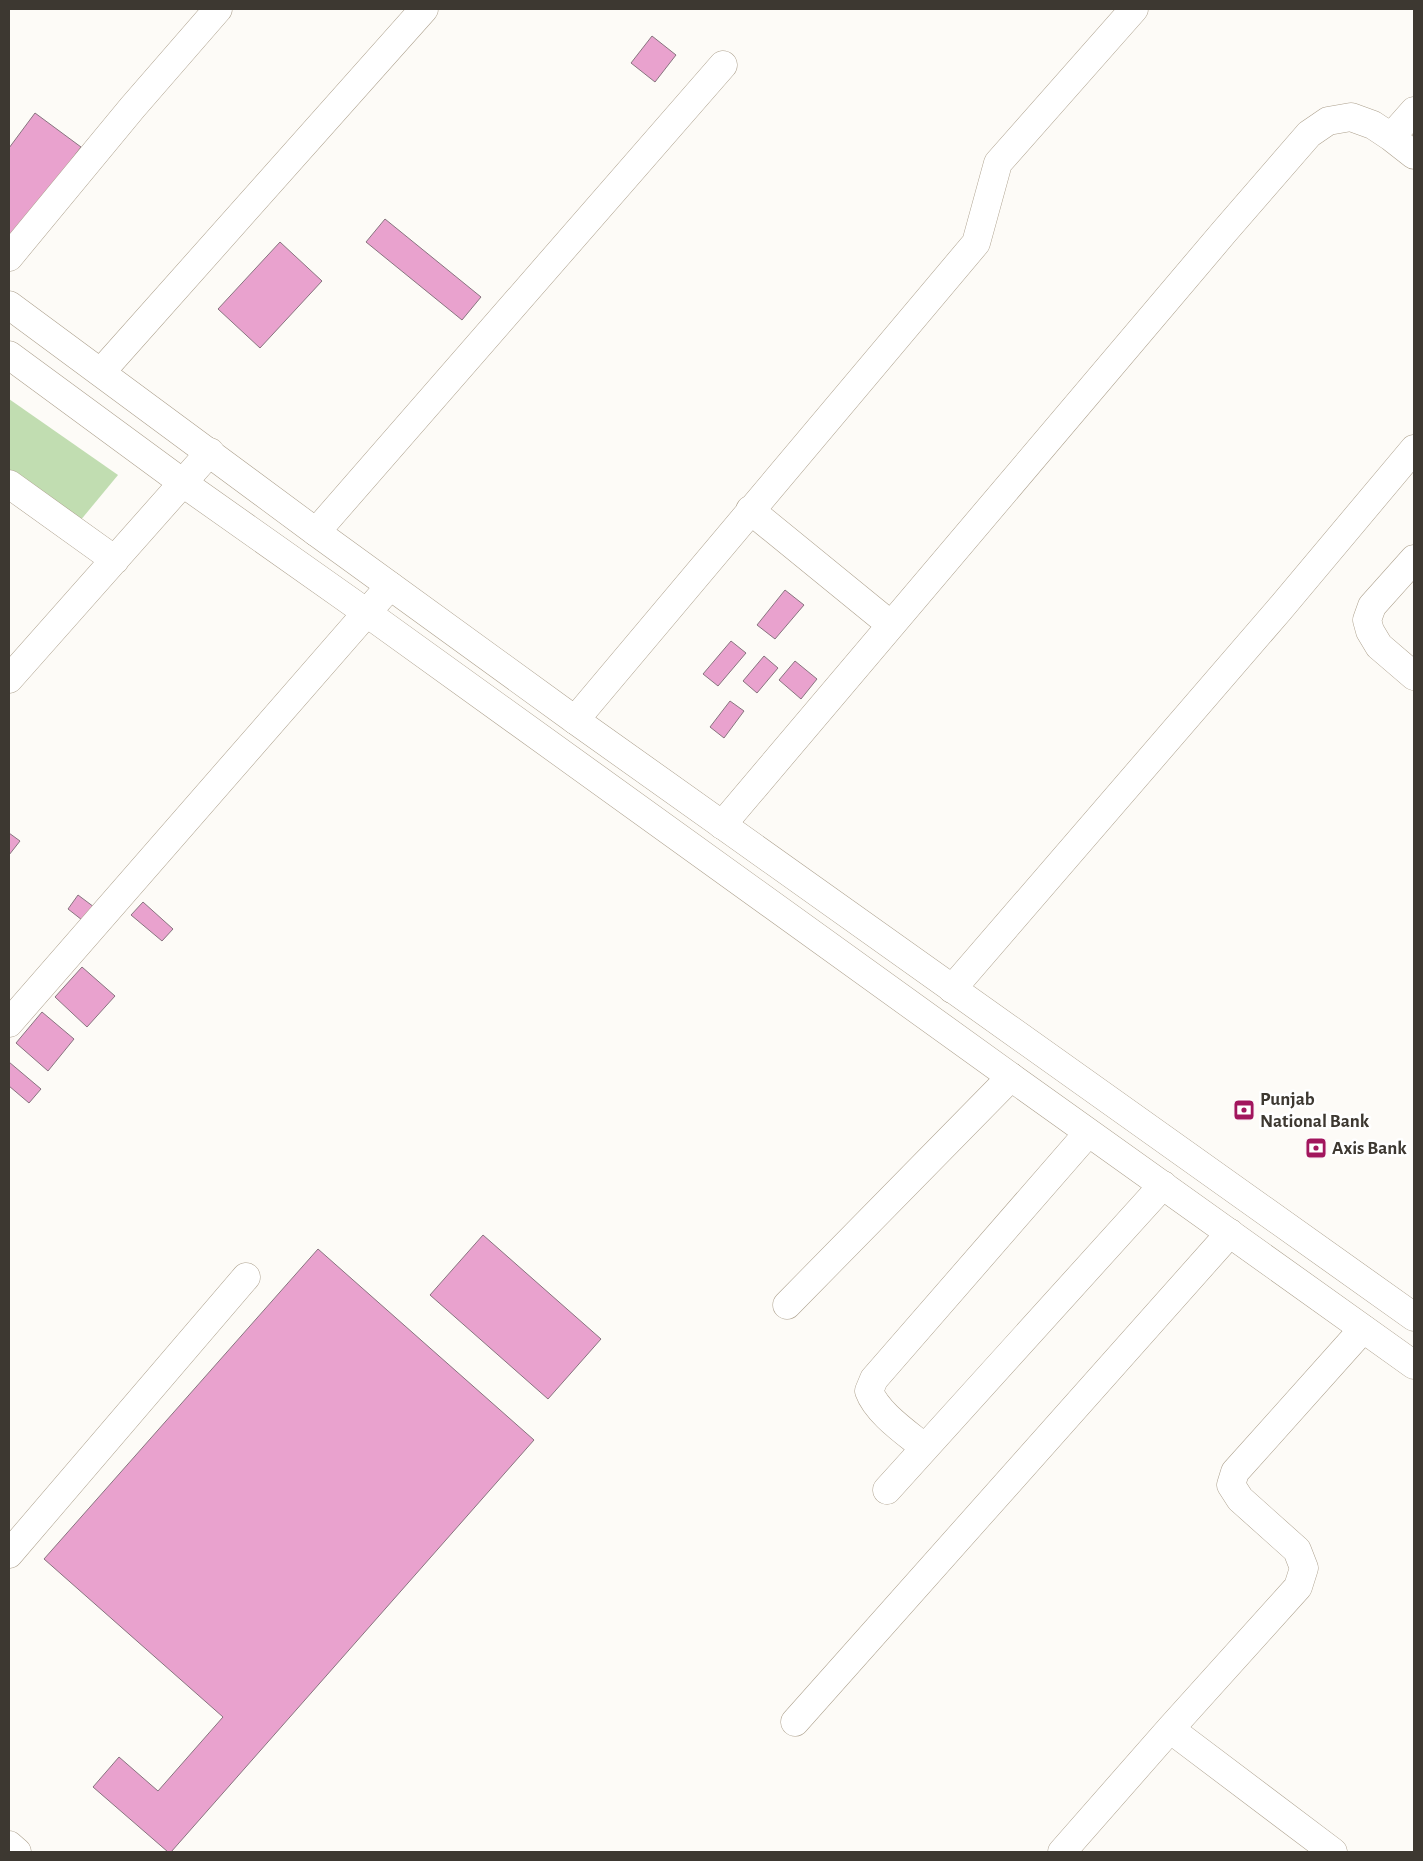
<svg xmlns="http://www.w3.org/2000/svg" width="1423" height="1861" font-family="'Alegreya Sans',sans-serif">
	<rect width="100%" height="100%" fill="#fdfbf7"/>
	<!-- green -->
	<path fill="#c1ddb1" d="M9,399L118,475L65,539L9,499Z"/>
	<!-- building -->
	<path fill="#e9a2ce" stroke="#88747f" d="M652,36L676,55L655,82L631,63Z
		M35,113L81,147L12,239L9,237V148Z
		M385,219L481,297L462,320L366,242Z
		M280,242L322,281L260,348L218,309Z
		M785,590L804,605L775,639L757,625Z
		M731,641L746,653L718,686L703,674Z
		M764,656L778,668L757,693L743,681Z
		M795,661L817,679L801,699L779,680Z
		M730,701L744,711L724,738L710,727Z
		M9,833L20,841L9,855Z
		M78,895L102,913L91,927L68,909Z
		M143,902L173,929L162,941L131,915Z
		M82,967L115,996L87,1027L55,997Z
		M42,1012L74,1039L48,1071L16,1043Z
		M9,1062L41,1089L29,1103L9,1086Z
		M483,1235L601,1339L548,1399L430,1295Z
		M318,1249L534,1440L171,1852H168L93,1787L119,1757L158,1791L223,1717L44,1559Z"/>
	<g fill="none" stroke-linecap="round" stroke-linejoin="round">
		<!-- minor casing -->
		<g stroke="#ada18e" stroke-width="29">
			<path id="minor" d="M1414,111L1391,137L1414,155
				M9,257L132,108L218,9
				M101,372L424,9
				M9,484L115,560
				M750,510L891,625
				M316,532L723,65
				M1414,559L1372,606L1367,620L1370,631L1379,646L1414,676
				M9,679L210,452
				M575,720L976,243L998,163L1134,9
				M722,825L1224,232L1309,134L1328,121L1351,117L1373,125L1391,137
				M952,989L1279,610L1414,449
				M9,1023L390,586
				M787,1305L1011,1077
				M925,1448C907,1433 877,1413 869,1391L874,1379L1088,1133
				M887,1490L1163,1185
				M9,1554L246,1277
				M795,1722L1230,1233
				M1170,1729L1333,1852
				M9,1845L17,1852
				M1062,1852L1170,1729L1298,1587L1304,1568L1297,1550L1240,1499L1231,1485L1235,1472L1363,1329"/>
		</g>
		<!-- major casing -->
		<g stroke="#ada18e" stroke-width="29">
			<path id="major" d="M9,305L316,532L575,720L1414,1317
				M9,355L183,483L367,613L1011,1077L1414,1365"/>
		</g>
		<!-- minor -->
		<use href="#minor" stroke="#fff" stroke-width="28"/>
		<!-- major -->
		<use href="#major" stroke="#fff" stroke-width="28"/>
	</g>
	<!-- icons -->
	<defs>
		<g id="bank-square" transform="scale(1.125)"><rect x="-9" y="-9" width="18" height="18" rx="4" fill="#a2165d" stroke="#fff"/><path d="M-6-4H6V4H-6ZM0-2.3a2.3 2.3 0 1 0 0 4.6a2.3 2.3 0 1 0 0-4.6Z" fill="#fff"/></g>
	</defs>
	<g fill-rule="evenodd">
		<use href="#bank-square" x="1244" y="1110"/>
		<use href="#bank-square" x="1316" y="1148"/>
	</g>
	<g text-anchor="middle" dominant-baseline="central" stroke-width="5" stroke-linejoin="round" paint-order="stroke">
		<!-- poi labels -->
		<g font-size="19" font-weight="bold" fill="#3d3831" stroke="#fff" text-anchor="start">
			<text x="1260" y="1099">Punjab<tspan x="1260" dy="22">National Bank</tspan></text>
			<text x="1332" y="1148">Axis Bank</text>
		</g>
	</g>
	<!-- border -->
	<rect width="1423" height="1861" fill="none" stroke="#3d3831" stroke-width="20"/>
</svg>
